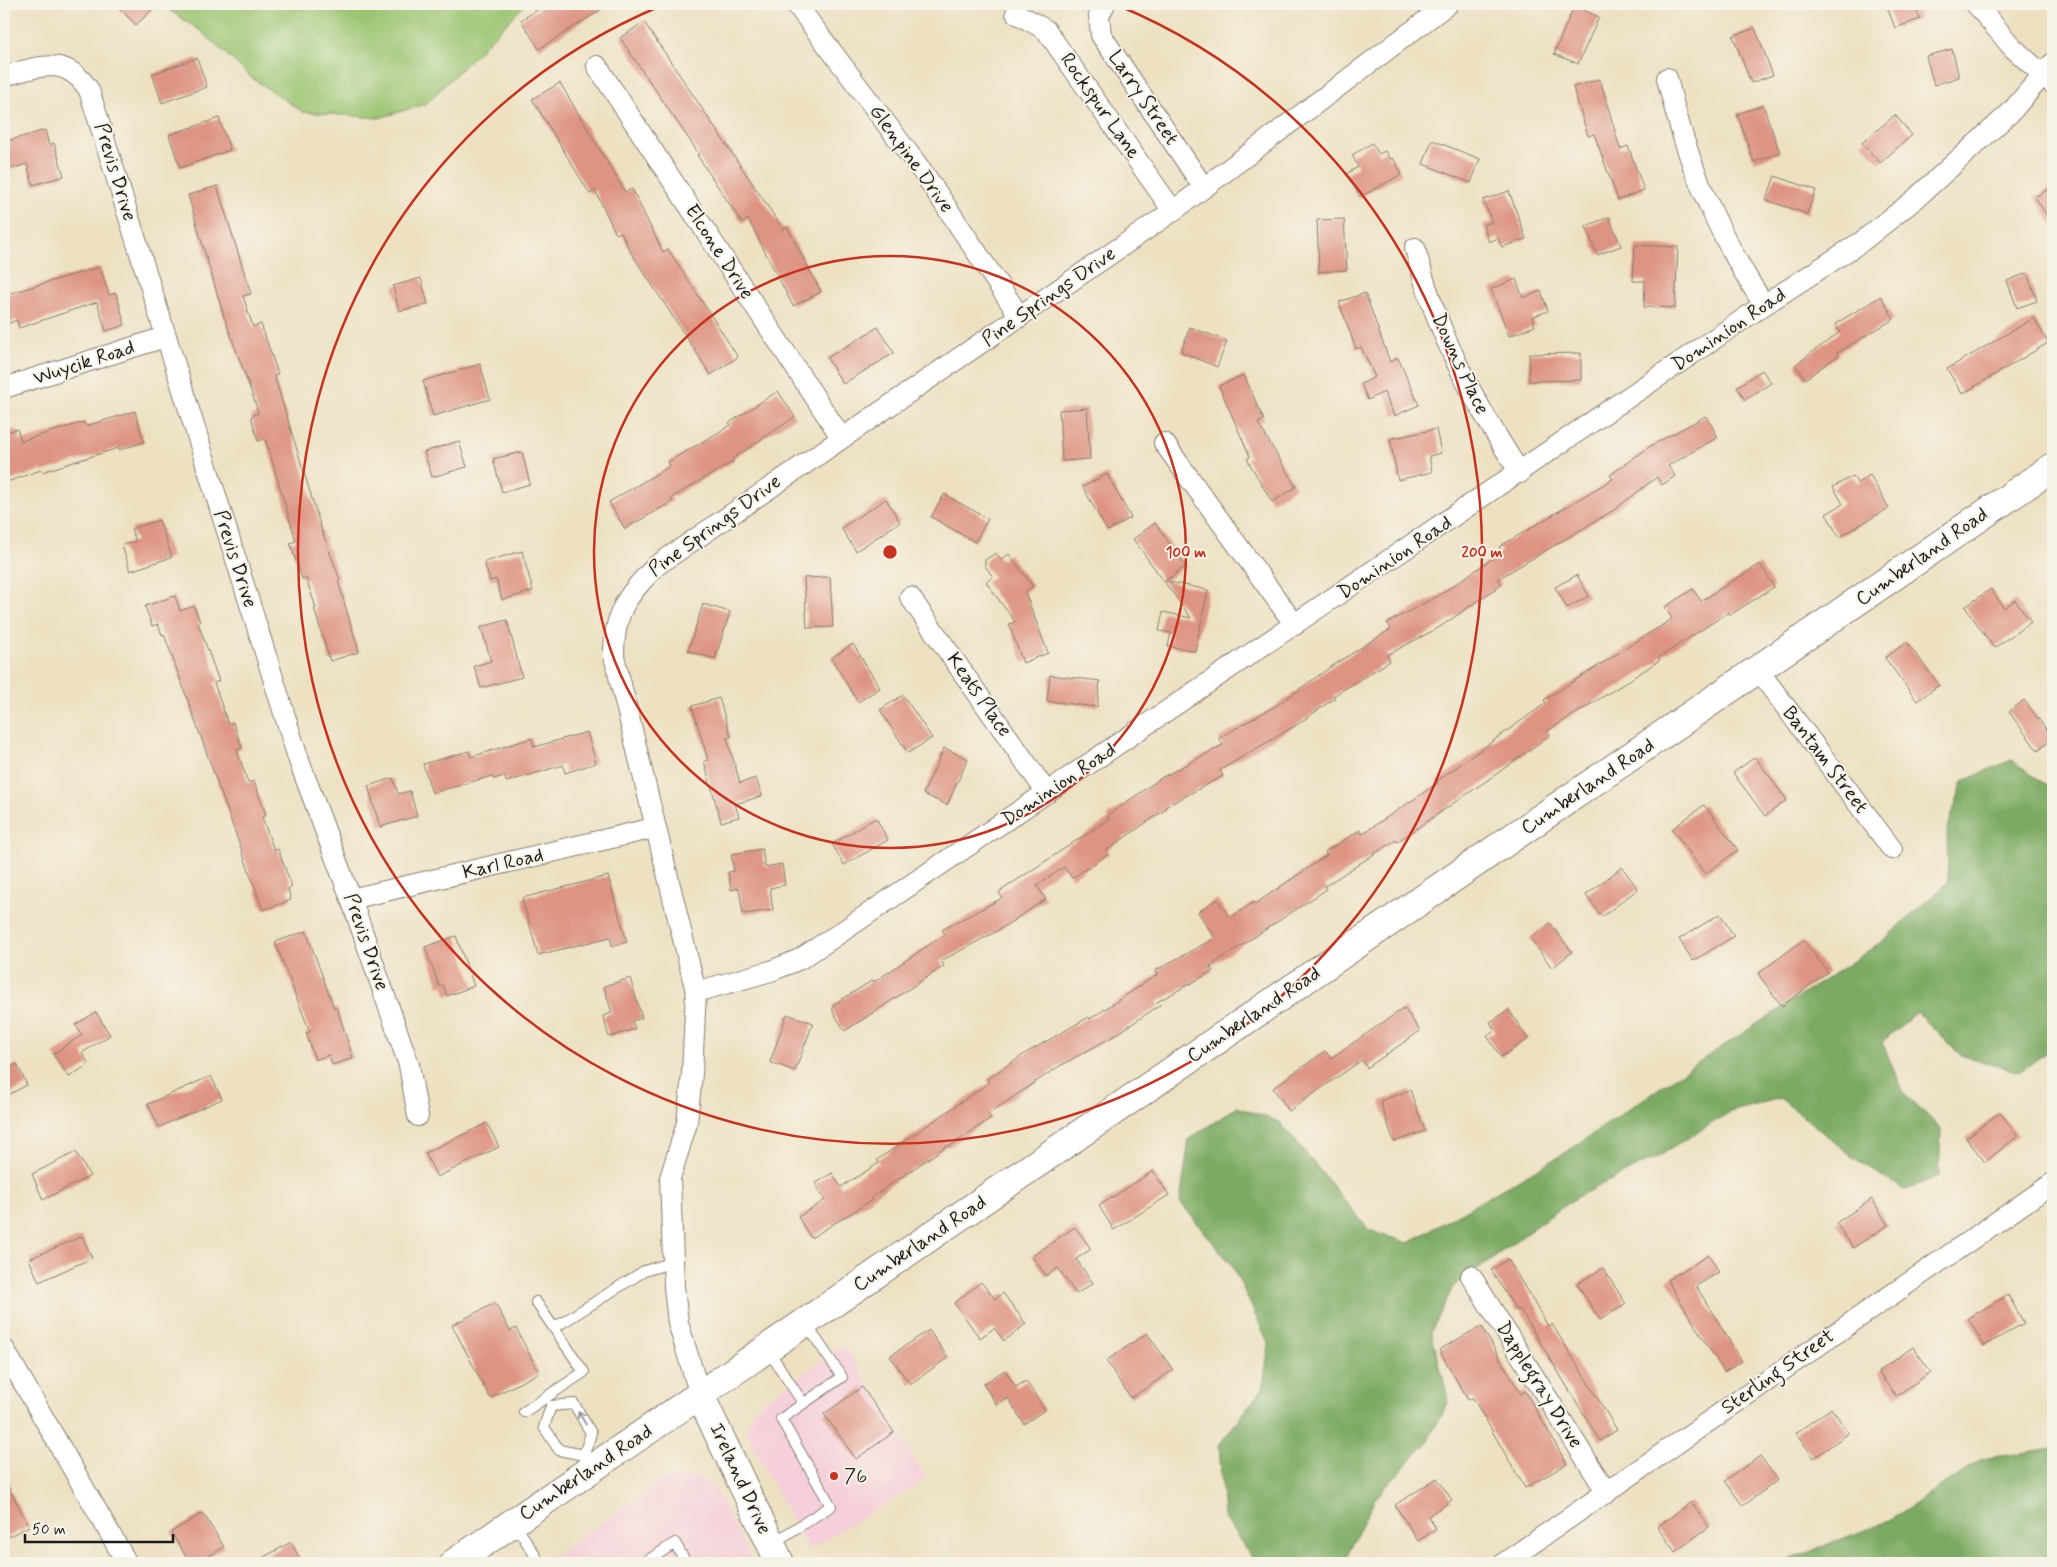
<svg xmlns="http://www.w3.org/2000/svg" width="2057" height="1567" font-family="Mynerve,sans-serif">
	<rect width="100%" height="100%" fill="#f7f3e8"/>
	<filter id="ink" filterUnits="userSpaceOnUse"><feTurbulence type="fractalNoise" baseFrequency=".02" numOctaves="2"/><feDisplacementMap in="SourceGraphic" scale="10" xChannelSelector="R" yChannelSelector="G"/><feConvolveMatrix kernelMatrix="1 2 1 2 8 2 1 2 1" color-interpolation-filters="sRGB"/></filter>
	<filter id="wash" filterUnits="userSpaceOnUse"><feTurbulence type="fractalNoise" baseFrequency=".0096" numOctaves="4" result="noise"/><feDisplacementMap in="SourceGraphic" scale="20" xChannelSelector="R" yChannelSelector="G"/><feGaussianBlur stdDeviation="1.12" result="paint"/><feColorMatrix in="noise" values="0 0 0 0 0 0 0 0 0 0 0 0 0 0 0 0 0 1.4 0 .05"/><feComposite in="paint" operator="in"/></filter>
	<g filter="url(#wash)">
		<rect width="100%" height="100%" fill="#ede1c2"/>
		<!-- built -->
		<path fill="#f5cfd9" d="M845,1346L926,1479L808,1550L752,1445L746,1429L755,1409L770,1396Z
			M698,1477L714,1487L753,1563H545L666,1479Z"/>
		<!-- green -->
		<path fill="#9ac470" stroke="#5b7046" d="M160,4H526L426,104L379,118L303,112L252,78L201,31Z"/>
		<!-- forest -->
		<path fill="#7baa62" stroke="#4c633f" d="M2011,760L2053,790V1048L2019,1072L1960,1055L1917,1012L1882,1042L1905,1095L1941,1128L1939,1176L1904,1190L1854,1158L1780,1098L1730,1112L1661,1155L1575,1198L1453,1287L1431,1332L1449,1401L1427,1442L1374,1500L1343,1563H1260L1252,1558L1224,1517L1219,1445L1263,1388L1269,1344L1233,1267L1180,1202L1189,1139L1237,1107L1280,1122L1369,1230L1408,1243L1565,1153L1671,1080L1878,945L1948,882L1947,830L1963,781Z
			M2053,1448V1563H1781L1890,1520L1982,1459Z"/>
		<g id="blocks">
			<!-- building -->
			<path fill="#de9483" d="M115,4H158L136,25Z
				M547,4H610L539,49L521,20Z
				M1886,4H1914L1920,19L1895,28Z
				M1574,6L1599,17L1578,64L1554,54Z
				M644,22L783,229L787,227L821,292L793,306L748,219L742,223L697,155L699,154L620,38Z
				M1755,28L1773,75L1751,83L1733,36Z
				M1952,49L1959,77L1934,85L1926,56Z
				M197,58L207,87L162,103L152,74Z
				M1600,79L1620,149L1628,146L1644,190L1618,200L1594,134L1588,136L1573,87Z
				M560,83L625,192L632,189L663,252L668,249L738,357L711,375L630,251L621,232L616,234L595,190L590,194L532,99Z
				M1763,105L1780,153L1754,162L1737,114Z
				M1895,115L1912,135L1880,163L1862,143Z
				M219,118L230,150L180,168L169,135Z
				M45,130L49,145L54,143L64,176L33,185L27,164L4,171V142Z
				M1432,140L1480,159L1471,183L1423,164Z
				M1372,143L1379,154L1385,151L1390,159L1393,158L1402,174L1360,197L1346,174L1358,167L1352,155Z
				M1775,176L1816,190L1807,214L1766,200Z
				M217,186L251,294L243,296L253,327L261,324L278,374L274,375L322,531L340,580L338,581L359,652L330,661L314,608H316L306,578L302,579L290,543L296,541L269,451L265,439L258,441L251,416L258,413L255,402L224,317L188,195Z
				M2053,186V225L2035,197Z
				M1509,191L1526,239L1502,247L1498,238L1489,242L1483,225L1492,222L1483,200Z
				M1609,217L1621,246L1597,255L1586,226Z
				M1344,219L1347,270L1319,272L1317,220Z
				M1635,245L1678,247L1675,308L1644,307L1645,281H1633Z
				M100,267L109,295L116,293L125,325L106,331L97,302L19,328L17,320L4,325V295Z
				M2027,273L2037,301L2017,308L2007,281Z
				M421,278L428,304L399,311L393,286Z
				M1516,279L1523,298L1541,291L1548,311L1532,317L1535,326L1509,336L1491,289Z
				M1365,293L1390,362L1398,358L1419,405L1394,416L1384,392L1368,400L1361,384L1375,377L1361,347L1356,349L1339,302Z
				M1881,296L1894,319L1837,353L1839,355L1805,379L1795,365L1840,332L1835,324Z
				M2034,318L2048,343L1962,394L1947,369Z
				M878,327L894,353L843,384L827,358Z
				M1190,327L1227,341L1217,367L1181,352Z
				M1581,353V380L1529,381V354Z
				M480,364L490,399L433,416L423,381Z
				M1762,370L1771,383L1745,400L1737,387Z
				M1244,375L1264,420L1258,423L1296,487L1272,502L1247,459L1250,457L1219,386Z
				M778,391L795,417L732,459L734,461L671,498L673,501L625,529L609,502L670,466L668,462L731,425L729,423Z
				M1087,408L1090,459L1062,461L1059,410Z
				M135,411L144,442L119,450L118,448L42,472L41,470L4,483V433L17,429L21,441L84,422L86,426Z
				M1706,416L1718,437L1668,466L1675,476L1662,485L1657,477L1614,510L1498,579L1502,584L1440,627L1387,655L1390,661L1333,696L1335,698L1295,726L1220,770L1223,776L1165,807L1166,809L1107,850L1109,854L1072,878L1064,867L1037,886L1046,899L999,930L941,961L944,966L845,1031L833,1012V1005L873,980L874,982L945,934L942,930L1002,898L999,892L1109,819L1107,816L1161,778L1223,745L1219,738L1277,705L1332,666L1391,629L1387,623L1438,596L1502,552L1499,547L1613,479L1610,475L1652,445Z
				M1436,429L1441,453L1429,456L1432,472L1398,480L1390,439Z
				M459,441L467,467L432,477L424,452Z
				M522,452L530,484L502,492L493,459Z
				M1107,474L1131,518L1107,531L1083,487Z
				M1870,475L1889,508L1839,537L1826,514L1843,504L1833,487L1853,476L1857,483Z
				M944,494L988,519L975,542L931,517Z
				M886,499L900,522L856,551L841,528Z
				M159,520L172,557L130,571L122,545L136,541L131,529Z
				M1155,523L1186,566L1165,581L1208,590L1195,651L1168,646L1171,633L1159,631L1163,612L1191,618L1133,539Z
				M522,551L533,591L502,600L496,579L490,581L484,562Z
				M996,553L1001,560L1009,554L1033,586L1025,592L1048,653L1023,663L1009,624L1015,622L986,582L993,577L985,566V560Z
				M1760,564L1774,587L1730,615L1729,612L1658,658L1660,660L1622,685L1547,731L1550,735L1495,775L1397,842L1396,840L1325,886L1327,889L1210,966L1213,971L1157,1002L1160,1005L1114,1036L1058,1067L988,1114L991,1118L949,1147L948,1145L871,1198L872,1200L811,1238L798,1217L825,1200L815,1184L832,1173L841,1187L879,1163L877,1160L989,1083L987,1079L1026,1053L1089,1017L1090,1019L1158,974L1156,970L1215,938L1198,912L1217,899L1230,918L1254,902L1255,904L1327,855L1325,852L1360,830L1362,834L1438,783L1437,781L1546,703L1544,700L1672,619L1665,607L1693,589L1701,601Z
				M1577,575L1589,596L1567,608L1555,587Z
				M830,577L833,627L807,628L804,578Z
				M1991,589L2004,608L2015,600L2031,622L1994,648L1965,607Z
				M175,596L180,611L194,606L200,622L198,623L219,681L214,683L218,694L228,724L233,722L242,748L237,750L248,783L254,781L266,815L262,817L274,850L278,849L292,887L288,889L291,900L263,910L164,634L162,635L158,624L152,626L145,606Z
				M703,604L730,612L715,659L688,651Z
				M507,620L522,677L481,688L474,666L491,661L481,627Z
				M1907,642L1939,685L1917,701L1885,658Z
				M853,644L880,688L858,702L831,658Z
				M1050,675L1100,681L1097,707L1047,701Z
				M903,695L932,738L908,753L880,710Z
				M719,698L731,737L727,738L740,783L756,778L762,796L735,804L739,817L721,822L704,761L708,760L692,706Z
				M2024,700L2053,738L2038,751L2009,712Z
				M587,732L596,763L565,773L563,765L506,782L505,776L493,779L492,776L432,793L423,764L469,751L471,757L532,738L534,747Z
				M944,748L968,759L947,805L923,794Z
				M1755,757L1787,800L1765,816L1733,773Z
				M393,778L398,794L410,791L417,816L380,827L368,786Z
				M1704,805L1738,850L1705,874L1672,829Z
				M876,818L888,840L844,865L832,844Z
				M762,849L765,867L782,864L785,885L770,888L773,910L743,914L739,888L731,890L728,872L734,871L731,854Z
				M1622,867L1638,889L1602,917L1586,895Z
				M608,876L627,942L612,946L610,937L538,955L522,898Z
				M1720,914L1734,936L1693,961L1679,939Z
				M1550,923L1572,952L1552,968L1530,938Z
				M306,931L334,1008H337L353,1058L332,1065L329,1055L315,1060L306,1033L310,1032L275,942Z
				M456,936L474,986L447,996L443,985L439,986L425,947Z
				M1803,940L1828,972L1782,1006L1758,974Z
				M630,978L642,1018L632,1021L635,1029L609,1037L603,1016L612,1013L604,986Z
				M1404,1008L1420,1031L1367,1068L1362,1060L1289,1111L1273,1088L1325,1051L1331,1058Z
				M1509,1010L1528,1039L1501,1057L1487,1036L1495,1031L1490,1022Z
				M96,1012L110,1035L82,1053L89,1064L69,1077L53,1054L82,1035L75,1025Z
				M787,1014L813,1023L795,1071L770,1062Z
				M17,1064L27,1085L4,1097V1071Z
				M211,1076L222,1099L159,1127L148,1104Z
				M1410,1090L1425,1131L1394,1142L1380,1101Z
				M2000,1112L2018,1136L1985,1162L1966,1138Z
				M487,1123L499,1147L437,1177L425,1153Z
				M76,1152L90,1176L43,1200L32,1174Z
				M1153,1171L1169,1195L1114,1230L1099,1206Z
				M1872,1199L1888,1225L1853,1248L1836,1223Z
				M1075,1227L1091,1249L1076,1259L1093,1283L1076,1294L1058,1268L1046,1276L1032,1256Z
				M82,1236L92,1258L39,1282L29,1259Z
				M1709,1255L1719,1272L1696,1286L1742,1361L1724,1372L1667,1280Z
				M1508,1259L1548,1326L1552,1324L1617,1430L1600,1441L1520,1309L1517,1311L1491,1270Z
				M1603,1268L1626,1304L1600,1320L1577,1284Z
				M981,1282L995,1299L1003,1293L1026,1324L1004,1341L994,1328L980,1338L954,1303Z
				M2008,1295L2024,1323L1984,1346L1968,1318Z
				M495,1303L510,1331L516,1328L539,1373L490,1398L452,1325Z
				M1481,1326L1521,1394L1525,1391L1567,1464L1525,1488L1473,1398L1468,1400L1439,1350Z
				M929,1330L948,1358L910,1384L890,1356Z
				M1147,1333L1173,1370L1131,1398L1106,1361Z
				M1913,1347L1931,1372L1896,1396L1878,1372Z
				M1005,1370L1016,1387L1026,1381L1045,1410L1024,1424L1008,1398L997,1405L983,1384Z
				M862,1387L894,1432L856,1459L824,1414Z
				M1831,1408L1849,1433L1814,1458L1796,1433Z
				M1760,1456L1778,1480L1743,1506L1725,1481Z
				M4,1478L29,1526L4,1539Z
				M1437,1478L1452,1500L1428,1516L1436,1529L1418,1541L1395,1505Z
				M1691,1502L1709,1527L1675,1552L1657,1527Z
				M203,1513L224,1547L198,1563H190L171,1532Z
				M291,1542L302,1563H253Z"/>
		</g>
	</g>
	<g filter="url(#ink)">
		<use href="#blocks" fill-opacity="0" stroke="#847e6f" stroke-width="1"/>
		<g fill="none" stroke-linecap="round" stroke-linejoin="round">
			<!-- service casing -->
			<g stroke="#847e6f" stroke-width="12">
				<path id="service" d="M554,1328L644,1271L674,1262
					M768,1350L803,1403
					M551,1406L544,1427L559,1450L584,1455L592,1466
					M551,1406L574,1404L591,1433L584,1455
					M524,1412L584,1372L536,1302
					M515,1524L540,1563
					M773,1543L831,1506L781,1419L842,1377L806,1324
					M644,1563L675,1543L686,1563"/>
			</g>
			<!-- minor casing -->
			<g stroke="#847e6f" stroke-width="22">
				<path id="minor" d="M796,4L925,175L1020,317
					M1105,4L1099,16L1101,35L1204,188
					M1976,4L2012,47L2053,84
					M1016,13L1046,30L1173,211
					M597,66L841,437
					M4,76C39,67 65,54 89,90L299,761L351,899L409,1065L418,1116
					M1667,78C1687,165 1716,230 1764,305
					M1415,248C1437,335 1472,398 1520,473
					M4,388L165,337
					M1164,443L1295,625
					M910,597L1047,793
					M1758,670L1892,849
					M351,899L654,828
					M696,992L771,971L800,959L834,937L1764,305L1861,242L1914,200L2011,112L2053,63
					M1471,1276L1607,1493
					M4,1349L127,1563
					M700,1395L678,1323L674,1287L670,1178L687,1123L692,1074L696,992L614,656C614,611 626,597 656,566L1173,211L1448,4
					M1504,1563L2053,1183"/>
			</g>
			<!-- secondary casing -->
			<g stroke="#847e6f" stroke-width="30">
				<path id="secondary" d="M700,1395L780,1563"/>
			</g>
			<!-- primary casing -->
			<g stroke="#847e6f" stroke-width="30">
				<path id="primary" d="M454,1563L2053,467"/>
			</g>
			<!-- service -->
			<use href="#service" stroke="#fff" stroke-width="10"/>
			<!-- minor -->
			<use href="#minor" stroke="#fff" stroke-width="20"/>
			<!-- secondary -->
			<use href="#secondary" stroke="#fff" stroke-width="28"/>
			<!-- primary -->
			<use href="#primary" stroke="#fff" stroke-width="28"/>
		</g>
		<!-- one-way arrows -->
		<defs><path id="oneway-shaft" d="M-6 0H5M1.5-3L5.5 0L1.5 3" fill="none" stroke-width="1.6" stroke-linecap="round" stroke-linejoin="round" transform="scale(1.25)"/></defs>
		<use stroke="#999" href="#oneway-shaft" transform="translate(582 1418) rotate(-121)"/>
	</g>
	<!-- distance rings -->
	<g fill="none" stroke="#c8321e" stroke-width="2.5">
		<circle cx="890" cy="552" r="296"/>
		<path d="M1117 5A592 592 0 1 1 663 5"/>
	</g>
	<!-- markers -->
	<circle fill="#c8321e" stroke="#f7f3e8" stroke-width="2" cx="834" cy="1476" r="5"/>
	<g text-anchor="middle" dominant-baseline="central" stroke-width="4" stroke-linejoin="round" paint-order="stroke">
		<!-- street labels -->
		<g font-size="20" fill="#1c1c1c" stroke="#f7f3e8">
			<text transform="translate(1143 98) rotate(56)">Larry Street</text>
			<text transform="translate(1100 106) rotate(55)">Rockspur Lane</text>
			<text transform="translate(911 159) rotate(54)">Glenpine Drive</text>
			<text transform="translate(115 172) rotate(73)">Previs Drive</text>
			<text transform="translate(719 252) rotate(57)">Elcone Drive</text>
			<text transform="translate(1049 297) rotate(-35)">Pine Springs Drive</text>
			<text transform="translate(1729 330) rotate(-34)">Dominion Road</text>
			<text transform="translate(84 363) rotate(-18)">Wuycik Road</text>
			<text transform="translate(1460 364) rotate(65)">Downs Place</text>
			<text transform="translate(715 526) rotate(-36)">Pine Springs Drive</text>
			<text transform="translate(1922 557) rotate(-35)">Cumberland Road</text>
			<text transform="translate(1395 558) rotate(-34)">Dominion Road</text>
			<text transform="translate(235 559) rotate(72)">Previs Drive</text>
			<text transform="translate(979 695) rotate(55)">Keats Place</text>
			<text transform="translate(1825 760) rotate(53)">Bantam Street</text>
			<text transform="translate(1059 785) rotate(-34)">Dominion Road</text>
			<text transform="translate(1588 787) rotate(-34)">Cumberland Road</text>
			<text transform="translate(503 864) rotate(-13)">Karl Road</text>
			<text transform="translate(366 942) rotate(71)">Previs Drive</text>
			<text transform="translate(1254 1015) rotate(-34)">Cumberland Road</text>
			<text transform="translate(920 1244) rotate(-34)">Cumberland Road</text>
			<text transform="translate(1778 1372) rotate(-35)">Sterling Street</text>
			<text transform="translate(1539 1385) rotate(58)">Dapplegray Drive</text>
			<text transform="translate(586 1473) rotate(-34)">Cumberland Road</text>
			<text transform="translate(740 1479) rotate(65)">Ireland Drive</text>
		</g>
		<!-- poi labels -->
		<g font-size="20" fill="#1c1c1c" stroke="#f7f3e8" text-anchor="start">
			<text x="844" y="1476">76</text>
		</g>
	</g>
	<circle cx="890" cy="552" r="8" fill="#c8321e" stroke="#f7f3e8" stroke-width="2.5"/>
	<g font-size="15" text-anchor="middle" font-weight="bold" fill="#c8321e" stroke="#f7f3e8" stroke-width="4" stroke-linejoin="round" paint-order="stroke">
		<text x="1186" y="557">100 m</text>
		<text x="1482" y="557">200 m</text>
	</g>
	<!-- margin -->
	<rect width="2057" height="1567" fill="none" stroke="#f7f3e8" stroke-width="20"/>
	<!-- scale -->
	<path d="M25 1534v8h148v-8" fill="none" stroke="#1c1c1c" stroke-width="2.5"/>
	<text x="32" y="1534" font-size="15" fill="#1c1c1c" stroke="#f7f3e8" stroke-width="4" paint-order="stroke">50 m</text>
</svg>
